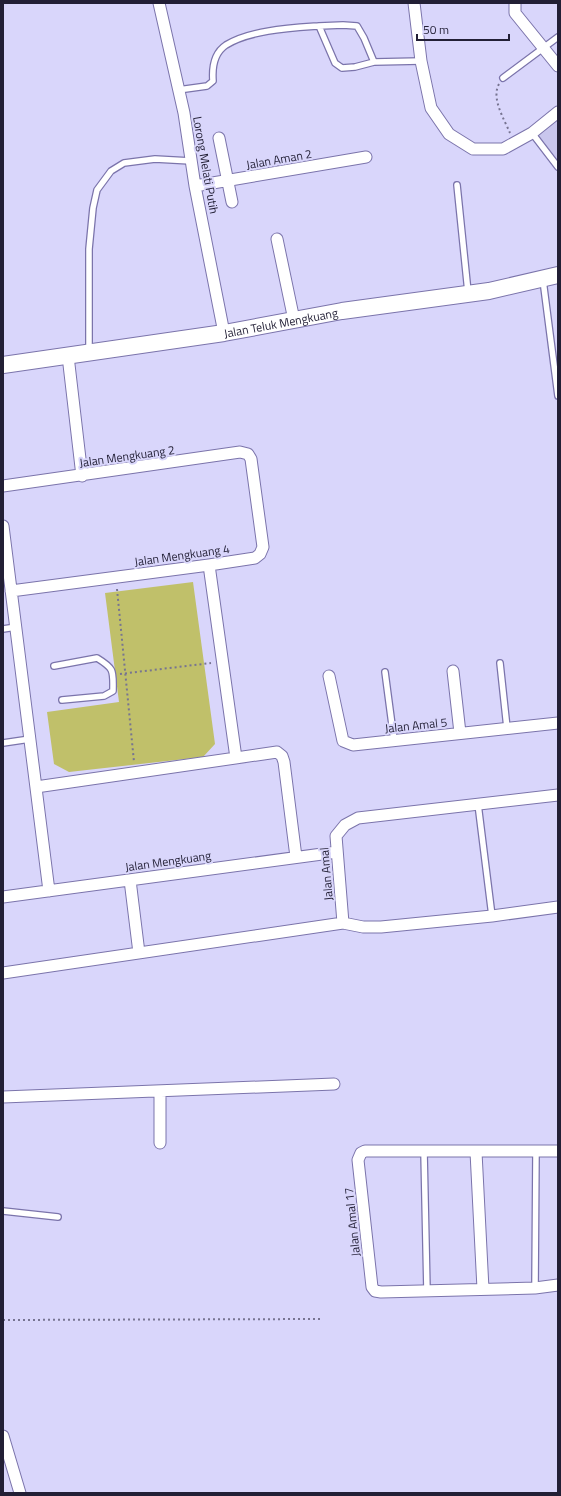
<svg xmlns="http://www.w3.org/2000/svg" width="561" height="1496" font-family="'Titillium Web',sans-serif">
	<rect width="100%" height="100%" fill="#d9d6fb"/>
	<!-- built -->
	<path fill="#c9c6ed" d="M558,117V162L538,135Z"/>
	<!-- green -->
	<path fill="#c0c06a" d="M193,582L215,744L203,757L69,772L54,764L47,712L119,702L105,593Z"/>
	<g fill="none" stroke-linecap="round" stroke-linejoin="round">
		<!-- lane casing -->
		<g stroke="#7b74ab" stroke-width="8">
			<path id="lane" d="M319,26L343,25L357,26L364,38L374,62
				M503,78L558,37
				M178,90L207,86L213,81C212,68 214,53 226,45C250,30 291,28 319,26L335,63L342,68L355,67L374,62L421,61
				M532,133L558,167
				M457,185L468,292
				M543,280L558,396
				M89,352V249L93,208L97,190L111,171L124,163L155,159L191,161
				M3,629L16,627
				M500,663L507,728
				M54,666L97,658C115,669 113,671 113,691L104,696L62,700
				M385,672L394,740
				M3,743L30,739
				M478,804L492,916
				M424,1152L427,1291
				M3,1211L58,1217
				M535,1288L536,1151"/>
		</g>
		<!-- street casing -->
		<g stroke="#7b74ab" stroke-width="13">
			<path id="street" d="M159,3L184,113L195,186L224,333
				M414,3L421,61L431,108L449,134L473,149H503L532,133L558,112
				M515,3V13L558,66
				M219,138L232,202
				M195,186L366,157
				M277,239L294,320
				M68,356L82,476
				M3,486L240,452L248,454L251,459L263,547L260,554L255,558L209,565L11,591
				M3,526L49,891
				M209,565L236,758
				M453,671L460,733
				M329,676L343,741L353,745L558,723
				M36,787L277,752L282,756L284,762L296,857
				M130,880L139,953
				M3,897L337,852
				M343,923L336,836L345,825L358,818L558,795
				M3,973L343,923L363,927H381L492,916L558,907
				M160,1091V1143
				M3,1097L334,1084
				M558,1151H365L361,1153L358,1160L372,1287L375,1291L381,1292L535,1288L558,1285
				M476,1152L483,1289
				M3,1436L20,1493"/>
		</g>
		<!-- secondary casing -->
		<g stroke="#7b74ab" stroke-width="18">
			<g id="secondary">
				<path id="s1" d="M3,365L224,333L342,311L489,291L558,275"/>
			</g>
		</g>
		<!-- path -->
		<path stroke="#777491" stroke-width="2" stroke-dasharray="2 3" stroke-linecap="butt" d="M499,84C491,98 504,119 510,133
			M117,589L134,762
			M120,674L211,663
			M3,1320L320,1319"/>
		<!-- lane -->
		<use href="#lane" stroke="#fff" stroke-width="5.5"/>
		<!-- street -->
		<use href="#street" stroke="#fff" stroke-width="11"/>
		<!-- secondary -->
		<use href="#secondary" stroke="#fff" stroke-width="16"/>
	</g>
	<g text-anchor="middle" dominant-baseline="central" stroke-width="4" stroke-linejoin="round" paint-order="stroke">
		<!-- street labels -->
		<g font-size="12" fill="#221f35" stroke="#d9d6fb">
			<text transform="translate(279 159) rotate(-10)">Jalan Aman 2</text>
			<text transform="translate(206 165) rotate(80)">Lorong Melati Putih</text>
			<text stroke="none"><textPath href="#s1" startOffset="281">Jalan Teluk Mengkuang</textPath></text>
			<text transform="translate(127 456) rotate(-8)">Jalan Mengkuang 2</text>
			<text transform="translate(182 555) rotate(-8)">Jalan Mengkuang 4</text>
			<text transform="translate(416 725) rotate(-6)">Jalan Amal 5</text>
			<text transform="translate(168 861) rotate(-8)">Jalan Mengkuang</text>
			<text transform="translate(326 874) rotate(-95)">Jalan Amal</text>
			<text transform="translate(352 1222) rotate(-96)">Jalan Amal 17</text>
		</g>
	</g>
	<!-- border -->
	<rect width="561" height="1496" fill="none" stroke="#221f35" stroke-width="8"/>
	<!-- scale -->
	<path d="M417 34v6h92v-6" fill="none" stroke="#221f35" stroke-width="2"/>
	<text x="423" y="34" font-size="12" fill="#221f35" stroke="#d9d6fb" stroke-width="3" paint-order="stroke">50 m</text>
</svg>
